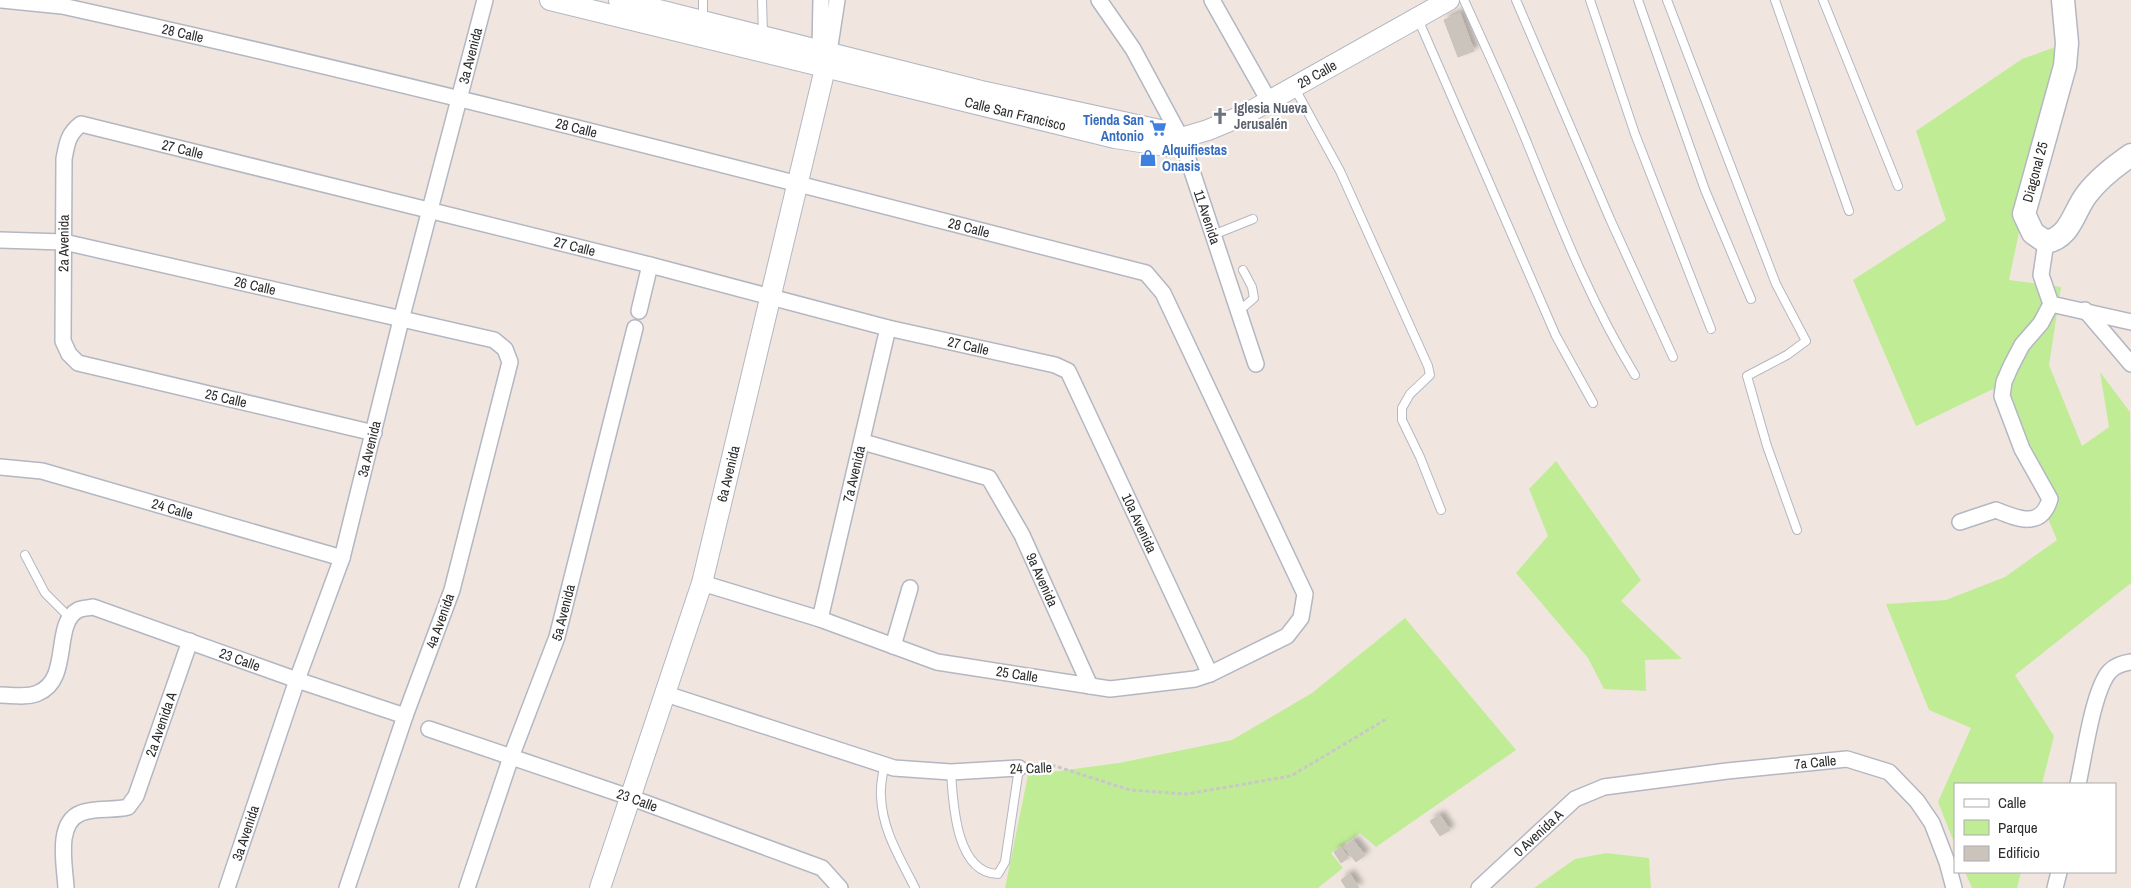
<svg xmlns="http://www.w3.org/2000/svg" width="2131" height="888" font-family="'Archivo Narrow',sans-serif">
	<defs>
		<filter id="shadow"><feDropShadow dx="4.5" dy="-4.5" stdDeviation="2.5" flood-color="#0004"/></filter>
	</defs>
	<rect width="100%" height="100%" fill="#f0e6df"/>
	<!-- green -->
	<path fill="#c0ec96" d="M2058,46L2009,280L2061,287L2049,365L2082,446L2109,427L2100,372L2130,412L2131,583L2015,675L2054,736L2042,784H1955V845L1938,802L1971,728L1929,710L1886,604L1946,600L2005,577L2057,540L1993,389L1916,426L1853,280L1946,220L1916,131L2022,59Z
		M1556,461L1641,580L1621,601L1682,659L1645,660L1646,691L1604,689L1588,658L1516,573L1548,536L1529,489Z
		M1405,618L1516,750L1376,847L1360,833L1331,853L1343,868L1318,888H1005L1028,775L1119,763L1232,740L1312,693Z
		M1606,853L1649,858L1651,888H1534L1575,859Z
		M1965,872H2021L2017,888H1972Z"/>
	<!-- building -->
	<path fill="#cbc4bd" stroke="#ccc2b8" filter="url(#shadow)" d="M1460,13L1474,51L1458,57L1444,20Z
		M1440,815L1450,830L1440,836L1430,821Z
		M1353,840L1365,855L1356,862L1344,847Z
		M1341,847L1348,858L1341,863L1334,852Z
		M1350,874L1359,888H1346L1341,880Z"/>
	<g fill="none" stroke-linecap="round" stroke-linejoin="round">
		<!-- service casing -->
		<g stroke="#b3b7c2" stroke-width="10">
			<path id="service" d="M762,0L763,35
				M1464,0C1487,50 1510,100 1530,150C1562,229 1591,303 1635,375
				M1516,0L1610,219L1673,357
				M1590,0L1635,134L1711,329
				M1638,0L1705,190L1751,299
				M1667,0L1776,284L1806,341L1787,355L1747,376L1767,446L1797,530
				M1775,0L1849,211
				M1823,0L1898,186
				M1418,19L1556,336L1593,403
				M703,20V0
				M1294,87L1340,171L1428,366L1430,375L1410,394L1402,408V420L1420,457L1441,510
				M1213,235L1253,219
				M1239,311L1254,298L1252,287L1243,270
				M25,555L45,593L71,619
				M884,764C883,775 880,786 881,796C882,830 900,858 915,888
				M951,772C953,804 956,873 998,874L1005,862L1019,768"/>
		</g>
		<!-- minor casing -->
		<g stroke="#b3b7c2" stroke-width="18">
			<g id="minor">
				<path id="s1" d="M2,0L62,6C426,86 785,181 1146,273L1163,293L1305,594L1301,618L1287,636L1210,674L1195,679L1110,689L937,662L820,619L702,583"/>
				<path id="s2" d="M1099,0L1133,49L1181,138L1256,364"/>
				<path d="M1212,0L1269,101"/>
				<path d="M820,49L821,0"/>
				<path d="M829,52L837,0"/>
				<path id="s3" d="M0,240L64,242L494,340L505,349L510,362L452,590L405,716L347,888"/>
				<path d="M2051,304L2131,322"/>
				<path d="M2085,310L2131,364"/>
				<path d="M639,311L650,265"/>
				<path id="s4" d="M374,433L78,363L69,354L63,341L64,159C67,143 68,134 81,124L650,265L888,328L1055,365L1068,371L1210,674"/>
				<path id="s5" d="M863,442L989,478L1022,535L1090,686"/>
				<path id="s6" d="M0,467L42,471L342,558"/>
				<path d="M1960,522L1996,510C2018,519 2041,529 2050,499L2022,449L2002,396L2004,382L2011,366L2022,345L2041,323L2051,304L2041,275L2046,242"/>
				<path id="s7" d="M820,619L888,328"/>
				<path d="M893,646L910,588"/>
				<path d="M666,694L894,768L951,772L1019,768"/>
				<path id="s8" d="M0,695C11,695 28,698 38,693C72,679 52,624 78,610C82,608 89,608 93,607L297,680L405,716"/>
				<path id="s9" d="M429,729L632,798L822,868L840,888"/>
				<path d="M2078,784C2084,758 2093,689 2110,671C2115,666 2124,663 2131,662"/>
				<path id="s10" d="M66,888C65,866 55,823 81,813C95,807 113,811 128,807L136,796L190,641"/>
				<path id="s11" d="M227,888L297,680L342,558L401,320L485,0"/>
				<path id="s12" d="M467,888L511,757L557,637L635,328"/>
				<path id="s13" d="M1479,888L1575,799L1604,787L1727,771L1847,759L1889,772L1917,801L1932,823L1947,862L1954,888"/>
				<path d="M2055,888L2059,872"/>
			</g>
		</g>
		<!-- tertiary casing -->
		<g stroke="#b3b7c2" stroke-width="22">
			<g id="tertiary">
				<path id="s14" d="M550,0L1115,138L1166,146L1181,138L1208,130L1244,115L1449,0"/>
				<path d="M619,0L981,91L1169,132L1181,138"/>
				<path id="s15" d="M600,888L702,583L829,52"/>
			</g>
		</g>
		<!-- secondary casing -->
		<g stroke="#b3b7c2" stroke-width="25">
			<path id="secondary" d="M2063,0L2067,43L2065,66L2024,214L2033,233L2046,242C2071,237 2073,212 2087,194C2099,178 2115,166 2131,155"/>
		</g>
		<!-- path -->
		<path stroke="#c8c8c8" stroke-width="3" stroke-dasharray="4 2.5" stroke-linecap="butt" d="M1032,767L1055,766L1130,790L1186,794L1291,776L1388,718"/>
		<!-- service -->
		<use href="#service" stroke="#fff" stroke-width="8"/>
		<!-- minor -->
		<use href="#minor" stroke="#fff" stroke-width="15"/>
		<!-- tertiary -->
		<use href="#tertiary" stroke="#fff" stroke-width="20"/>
		<!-- secondary -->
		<use href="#secondary" stroke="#fff" stroke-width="22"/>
	</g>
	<!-- icons -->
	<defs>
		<g id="church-bare" transform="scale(1.35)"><path d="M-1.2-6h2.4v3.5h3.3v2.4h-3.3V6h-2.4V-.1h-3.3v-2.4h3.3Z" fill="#6b7280" stroke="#fff" stroke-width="2.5" paint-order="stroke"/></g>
		<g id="supermarket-bare" transform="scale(1.35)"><path d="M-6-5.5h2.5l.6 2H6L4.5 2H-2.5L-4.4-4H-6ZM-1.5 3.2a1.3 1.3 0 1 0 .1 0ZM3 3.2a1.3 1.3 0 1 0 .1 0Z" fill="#3f7fe0" stroke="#fff" stroke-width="2.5" paint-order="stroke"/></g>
		<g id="shop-bare" transform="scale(1.35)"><path d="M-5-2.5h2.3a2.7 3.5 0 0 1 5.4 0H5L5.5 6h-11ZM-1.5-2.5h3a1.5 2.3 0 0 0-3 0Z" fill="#3f7fe0" stroke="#fff" stroke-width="2.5" paint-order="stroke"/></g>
	</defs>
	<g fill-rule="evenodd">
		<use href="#church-bare" x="1220" y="116"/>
		<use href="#supermarket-bare" x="1158" y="128"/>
		<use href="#shop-bare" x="1148" y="158"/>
	</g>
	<g text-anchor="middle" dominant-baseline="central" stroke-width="4.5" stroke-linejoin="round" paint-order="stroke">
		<!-- street labels -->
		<g font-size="14" fill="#2d2d2d" stroke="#fff">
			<text stroke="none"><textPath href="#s1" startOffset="184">28 Calle</textPath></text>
			<text stroke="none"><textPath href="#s11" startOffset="868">3a Avenida</textPath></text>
			<text stroke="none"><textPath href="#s14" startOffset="801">29 Calle</textPath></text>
			<text stroke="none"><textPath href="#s14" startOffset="479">Calle San Francisco</textPath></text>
			<text stroke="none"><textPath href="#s1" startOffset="589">28 Calle</textPath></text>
			<text stroke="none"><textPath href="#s4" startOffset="658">27 Calle</textPath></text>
			<text transform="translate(2035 172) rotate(-75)">Diagonal 25</text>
			<text stroke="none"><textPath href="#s2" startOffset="244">11 Avenida</textPath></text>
			<text stroke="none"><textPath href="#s1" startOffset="994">28 Calle</textPath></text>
			<text stroke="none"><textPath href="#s4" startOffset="429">2a Avenida</textPath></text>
			<text stroke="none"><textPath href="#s4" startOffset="1062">27 Calle</textPath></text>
			<text stroke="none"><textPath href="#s3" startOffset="260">26 Calle</textPath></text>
			<text stroke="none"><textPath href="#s4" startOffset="1468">27 Calle</textPath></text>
			<text transform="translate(226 398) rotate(13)">25 Calle</text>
			<text stroke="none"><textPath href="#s11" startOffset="462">3a Avenida</textPath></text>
			<text stroke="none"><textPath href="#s15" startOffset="434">6a Avenida</textPath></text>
			<text stroke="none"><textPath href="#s7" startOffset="149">7a Avenida</textPath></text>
			<text stroke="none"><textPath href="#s6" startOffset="178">24 Calle</textPath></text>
			<text stroke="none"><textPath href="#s4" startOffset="1739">10a Avenida</textPath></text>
			<text stroke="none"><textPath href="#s5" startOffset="246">9a Avenida</textPath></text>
			<text stroke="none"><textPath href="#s12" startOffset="292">5a Avenida</textPath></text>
			<text transform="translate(440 621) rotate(-70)">4a Avenida</text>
			<text stroke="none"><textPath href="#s8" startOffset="306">23 Calle</textPath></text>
			<text transform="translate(1017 674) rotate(9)">25 Calle</text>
			<text stroke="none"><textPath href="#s10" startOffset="219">2a Avenida A</textPath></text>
			<text stroke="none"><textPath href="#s13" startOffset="375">7a Calle</textPath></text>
			<text transform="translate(1031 768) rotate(-2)">24 Calle</text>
			<text stroke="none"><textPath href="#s9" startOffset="220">23 Calle</textPath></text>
			<text stroke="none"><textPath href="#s11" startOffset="58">3a Avenida</textPath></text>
			<text stroke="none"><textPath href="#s13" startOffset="81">0 Avenida A</textPath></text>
		</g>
		<!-- worship labels -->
		<g font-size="14" font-weight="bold" fill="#5b616d" stroke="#fff" text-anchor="start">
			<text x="1234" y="108">Iglesia Nueva<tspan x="1234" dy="16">Jerusalén</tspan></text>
		</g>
		<!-- shop labels -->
		<g font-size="14" font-weight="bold" fill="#366cbe" stroke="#fff" text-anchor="end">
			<text x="1144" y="120">Tienda San<tspan x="1144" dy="16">Antonio</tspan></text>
			<text x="1162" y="150" text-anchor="start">Alquifiestas<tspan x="1162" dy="16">Onasis</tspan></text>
		</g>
	</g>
	<!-- legend -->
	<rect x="1954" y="783" width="162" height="90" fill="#ffffff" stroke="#ababab"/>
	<rect x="1964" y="799" width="25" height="8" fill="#ffffff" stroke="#ababab"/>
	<text x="1998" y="808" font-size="15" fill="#2d2d2d">Calle</text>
	<rect x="1964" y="820" width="25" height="15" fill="#c0ec96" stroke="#ababab"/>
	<text x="1998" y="833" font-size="15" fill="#2d2d2d">Parque</text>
	<rect x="1964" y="846" width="25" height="15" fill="#cbc4bd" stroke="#ababab"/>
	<text x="1998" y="858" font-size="15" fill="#2d2d2d">Edificio</text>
</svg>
